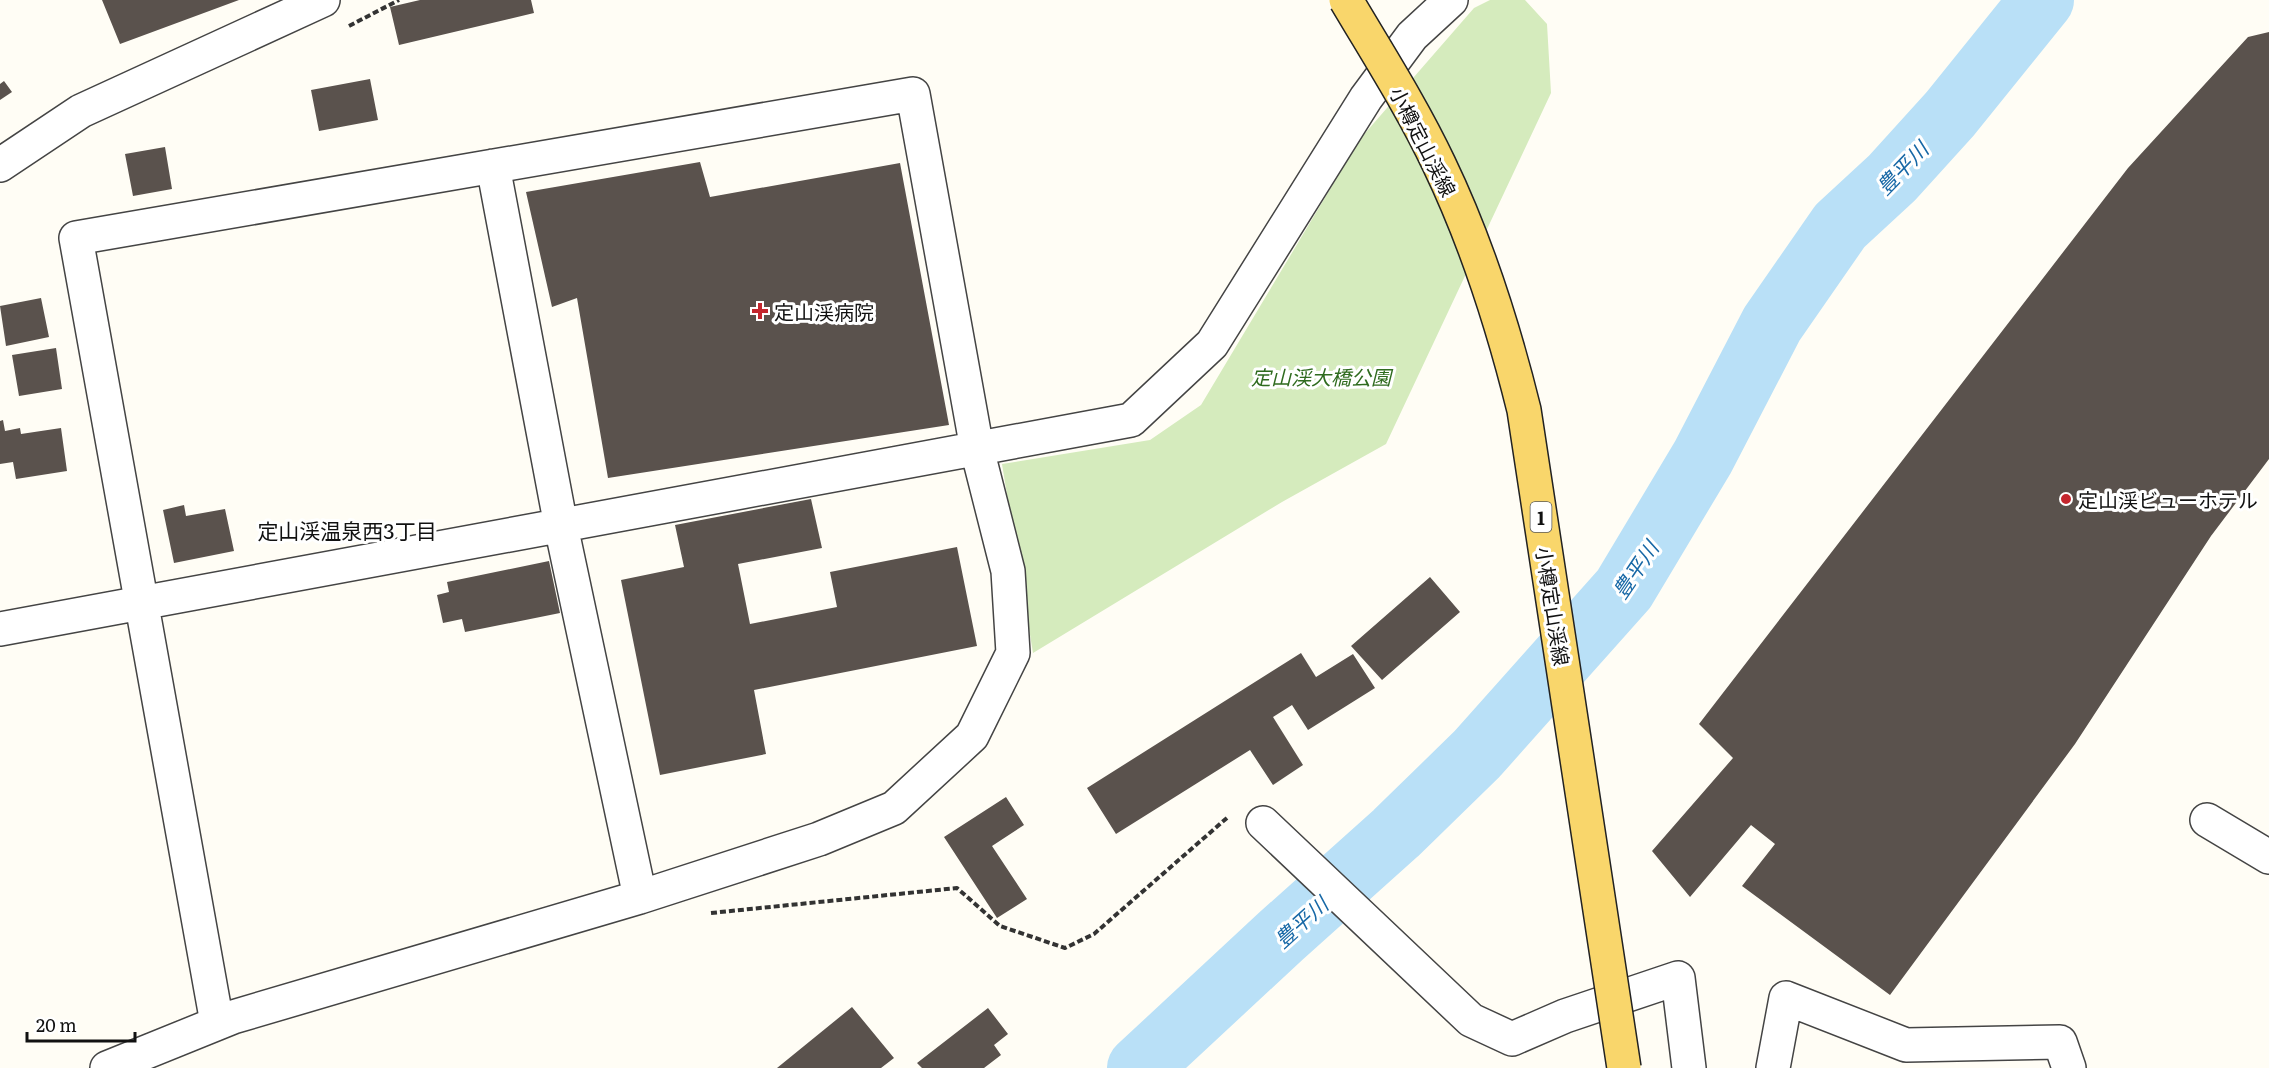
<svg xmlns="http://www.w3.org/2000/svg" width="2269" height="1068" font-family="Literata,'Noto Sans JP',serif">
	<rect width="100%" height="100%" fill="#fffdf5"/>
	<!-- green -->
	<path fill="#d5ebbd" d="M1490,0H1525L1547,24L1551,93L1386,444L1282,502L1033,653L1002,464L1150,440L1201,405L1360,139L1474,8Z"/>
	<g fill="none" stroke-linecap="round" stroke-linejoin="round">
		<!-- stream -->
		<path stroke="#3f96cf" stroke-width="10" d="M1141,1066V1068"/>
		<!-- river -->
		<path stroke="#b9e0f7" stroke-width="64" d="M1139,1068L1281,936L1396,833L1477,754L1624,589L1703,457L1772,324L1840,226L1892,178L1950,114L2042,0"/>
	</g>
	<!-- building -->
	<path fill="#5a524d" d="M102,0H239L120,44Z
		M420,0H531L534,13L399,45L390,7Z
		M2269,32V459L2211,536L2075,744L1890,995L1742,886L1775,844L1751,825L1690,897L1652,851L1733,758L1699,724L2128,168L2248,37Z
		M370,79L378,120L319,131L311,90Z
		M4,81L12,92L0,100V84Z
		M165,147L172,189L133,196L125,154Z
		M700,162L710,197L900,163L949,425L608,478L577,298L552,307L526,192Z
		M41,298L49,337L6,346L0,306Z
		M56,348L62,389L19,396L12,355Z
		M3,420L5,431L20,428L21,434L61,428L67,471L16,479L13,462L0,464V421Z
		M811,499L822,548L738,564L750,624L837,607L830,572L957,547L977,646L754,690L766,754L660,775L621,580L684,567L675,525Z
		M184,505L186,516L225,509L234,551L174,563L163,510Z
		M549,561L560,613L465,632L462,619L443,623L437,595L449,592L447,582Z
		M1430,577L1460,612L1382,680L1351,646Z
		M1301,653L1316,677L1353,654L1375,688L1308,730L1292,705L1273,717L1303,765L1273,785L1250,750L1116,834L1087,788Z
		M1006,797L1024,825L992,846L1027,899L997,918L944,837Z
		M852,1007L894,1058L881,1068H777Z
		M988,1008L1008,1034L994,1045L1001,1055L984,1068H922L917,1063Z"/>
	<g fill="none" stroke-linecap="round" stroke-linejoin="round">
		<!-- minor casing -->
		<g stroke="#444" stroke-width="36">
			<path id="minor" d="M0,165L81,111L323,0
				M493,166L561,526L640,897
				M0,629L1131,420L1212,344L1366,98L1412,36L1451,0
				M2207,820L2269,857
				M1263,823L1471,1020L1512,1039L1565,1016L1678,978L1689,1068
				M107,1068L233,1017L640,897L819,839L894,808L972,736L1013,653L1008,571L977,449L913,94L76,238L217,1023
				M1773,1068L1786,998L1906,1045L2060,1042L2069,1068"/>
		</g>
		<!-- path -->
		<path stroke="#333" stroke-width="4" stroke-dasharray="6 3" stroke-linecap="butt" d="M349,26L399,0
			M711,913L957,888L1000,926L1065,948L1094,934L1228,817"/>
		<!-- minor -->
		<use href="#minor" stroke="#fff" stroke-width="33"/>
		<!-- major-bridge casing -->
		<g stroke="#222" stroke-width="36" stroke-linecap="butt">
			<path id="major-bridge" d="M1346,0C1378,54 1412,107 1439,164C1477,243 1503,325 1524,410L1624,1068"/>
		</g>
		<!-- major-bridge -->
		<use href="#major-bridge" stroke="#f9d66b" stroke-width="33"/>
	</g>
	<!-- markers -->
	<g fill="#c4262e" stroke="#fff" stroke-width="2">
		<path d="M757 302h6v6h6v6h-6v6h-6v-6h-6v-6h6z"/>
		<circle cx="2066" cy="499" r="6"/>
	</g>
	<g text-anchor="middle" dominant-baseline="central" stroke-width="6" stroke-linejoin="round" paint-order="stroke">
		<!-- shield labels -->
		<rect fill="#fff" stroke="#585858" stroke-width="1.5" x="1530.5" y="502" width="21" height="30" rx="4.5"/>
		<g font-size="18" font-weight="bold" fill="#111">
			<text x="1541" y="517">1</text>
		</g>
		<!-- street labels -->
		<g font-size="20" fill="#111" stroke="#fff">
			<text transform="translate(1424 141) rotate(63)">小樽定山渓線</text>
			<text transform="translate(1554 606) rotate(81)">小樽定山渓線</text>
		</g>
		<!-- poi labels -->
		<g font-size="20" fill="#111" stroke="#fff" text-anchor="start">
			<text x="774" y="311">定山渓病院</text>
			<text x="2078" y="499">定山渓ビューホテル</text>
		</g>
		<!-- park labels -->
		<g font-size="20" font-style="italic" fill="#2f6b1f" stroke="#fff">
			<text x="1321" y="376">定山渓大橋公園</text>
		</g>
		<!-- water labels -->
		<g font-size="21" font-style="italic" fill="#1768a6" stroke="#fff">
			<text transform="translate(1901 167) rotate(-46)">豊平川</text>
			<text transform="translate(1634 569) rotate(-56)">豊平川</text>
			<text transform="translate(1300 921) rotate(-42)">豊平川</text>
		</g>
		<!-- neighbourhood labels -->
		<g font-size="21" fill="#111" stroke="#fff">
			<text x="347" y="529">定山渓温泉西3丁目</text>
		</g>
	</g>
	<!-- scale -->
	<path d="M27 1032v9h108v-9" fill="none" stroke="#111111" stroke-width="3"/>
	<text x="36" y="1032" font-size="18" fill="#111111" stroke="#ffffff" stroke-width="4.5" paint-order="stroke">20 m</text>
</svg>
